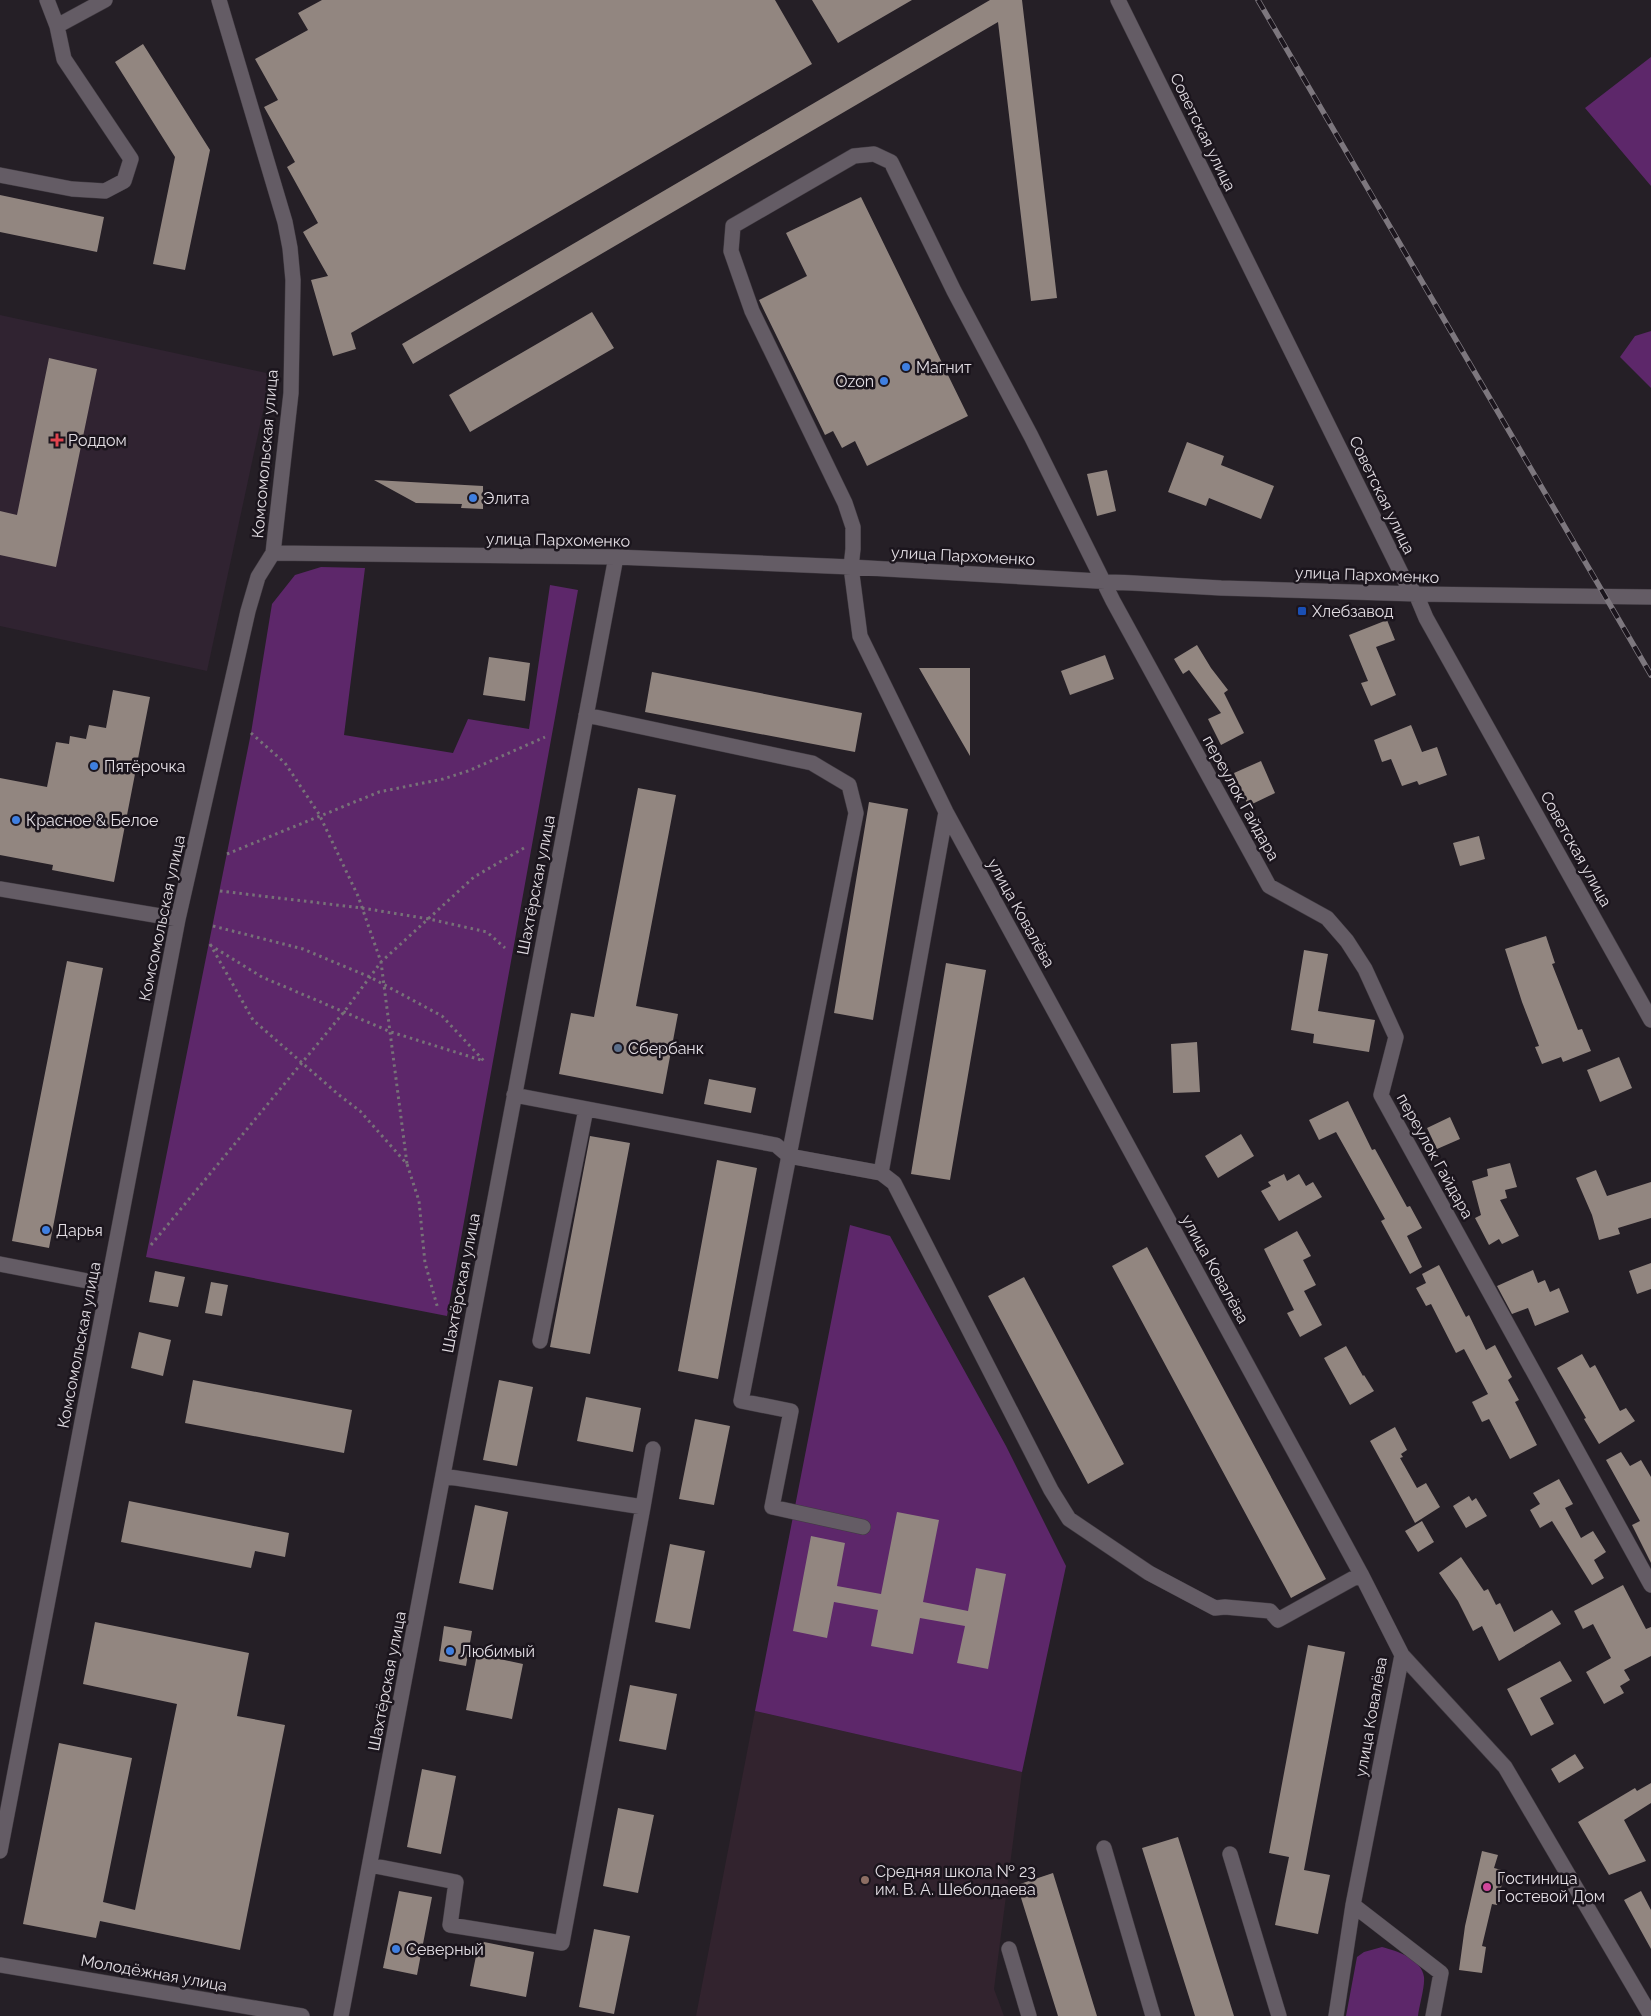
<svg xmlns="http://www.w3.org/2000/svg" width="1651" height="2016" font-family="Raleway,sans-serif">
	<rect width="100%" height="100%" fill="#251f26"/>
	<!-- education -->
	<path fill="#32232e" d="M755,1711L1022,1772L994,1989L1004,2016H696Z"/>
	<!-- medical -->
	<path fill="#302331" d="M0,315L271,374L207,671L0,626Z"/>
	<!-- green -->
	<path fill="#5d276a" d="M1651,57V186L1585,108Z
		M1651,331V388L1620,357L1635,336Z
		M321,567L365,568L344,735L453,753L468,719L529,729L550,585L578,590L447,1316L146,1257L251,733L272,604L295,575Z
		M850,1225L890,1236L1006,1446L1066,1566L1022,1772L755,1711Z
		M1382,1947C1397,1951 1422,1959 1424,1977C1425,1987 1419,2006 1418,2016H1346L1357,1957L1364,1952Z"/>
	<!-- building -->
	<path fill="#928680" d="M322,0H775L812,64L351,333L356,349L333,356L311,280L328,276L303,232L318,223L287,167L295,162L264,107L278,100L255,59L308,30L298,13Z
		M812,0H912L838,43Z
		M990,0H1022L1057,298L1031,301L998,22L413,364L402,344Z
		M143,44L210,150L185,270L153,264L175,157L115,62Z
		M0,195L104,217L97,252L0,232Z
		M861,197L968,416L867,466L855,441L842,448L833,431L825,435L759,300L807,276L786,233Z
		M592,312L614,348L470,432L449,395Z
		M49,358L97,369L56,567L0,555V511L17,515Z
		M1187,442L1224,456L1221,465L1274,486L1261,519L1209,498L1206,506L1168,492Z
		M1107,470L1116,511L1097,516L1087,474Z
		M374,480L483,486V509L461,508L462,504L416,503Z
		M1387,620L1395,640L1376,647L1396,695L1371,706L1361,683L1368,681L1349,635Z
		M1197,645L1211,668L1228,690L1224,693L1244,733L1221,745L1208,719L1221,713L1189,670L1183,674L1174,659Z
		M1105,655L1114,679L1070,695L1061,671Z
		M489,657L530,663L525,701L483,695Z
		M919,668H970V756Z
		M652,672L862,713L855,752L645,712Z
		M113,690L150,697L114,882L52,870L53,865L0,855V778L47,787L56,742L69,744L70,736L86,739L89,725L106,728Z
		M1411,725L1422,752L1437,747L1447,775L1419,785L1417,781L1402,786L1391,759L1382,762L1374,740Z
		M1261,761L1275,793L1248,806L1234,773Z
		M638,788L676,795L636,1006L678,1014L663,1094L559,1074L571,1013L594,1017Z
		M869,802L908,809L873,1020L834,1013Z
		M1479,836L1485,859L1460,866L1453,843Z
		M1546,936L1555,963L1552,964L1578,1030L1582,1029L1591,1051L1563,1062L1561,1057L1542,1064L1535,1047L1539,1046L1522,1002L1505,949Z
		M1304,950L1328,954L1318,1011L1375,1020L1369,1052L1313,1043L1314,1034L1291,1030Z
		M67,961L103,968L49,1248L12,1241Z
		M946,963L986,970L950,1180L911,1174Z
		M1197,1042L1200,1092L1173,1093L1171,1044Z
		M1619,1057L1632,1088L1600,1102L1587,1070Z
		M709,1079L756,1088L751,1113L704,1104Z
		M1348,1101L1372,1150L1375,1149L1407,1207L1410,1206L1422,1228L1407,1236L1422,1267L1410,1274L1381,1221L1385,1219L1336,1132L1319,1140L1309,1120Z
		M1450,1117L1460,1139L1437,1149L1427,1128Z
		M1241,1134L1254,1156L1218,1178L1205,1156Z
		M590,1136L630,1143L590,1354L550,1347Z
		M717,1160L757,1168L718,1379L678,1371Z
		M1510,1163L1517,1187L1505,1190L1507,1198L1500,1200L1519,1236L1502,1244L1499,1239L1489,1245L1475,1218L1481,1215L1472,1181L1488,1176L1487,1169Z
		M1596,1170L1607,1196L1651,1182V1218L1618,1228L1620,1234L1599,1240L1592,1215L1576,1178Z
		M1284,1174L1287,1181L1299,1174L1306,1186L1313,1182L1322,1197L1279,1221L1261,1191L1271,1186L1268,1182Z
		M1297,1231L1311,1256L1303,1260L1316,1285L1304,1291L1322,1325L1300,1337L1287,1313L1294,1310L1264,1249Z
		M1147,1247L1326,1579L1291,1598L1112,1266Z
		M1651,1263V1289L1637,1294L1629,1271Z
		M1439,1265L1466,1317L1469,1315L1486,1350L1495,1345L1512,1377L1508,1380L1519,1400L1515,1402L1537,1445L1510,1459L1489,1419L1482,1422L1472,1402L1488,1394L1464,1349L1456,1353L1431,1304L1426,1306L1416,1288L1426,1283L1422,1274Z
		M1533,1270L1538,1283L1545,1280L1550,1292L1559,1288L1569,1312L1535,1326L1528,1308L1512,1314L1497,1286Z
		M155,1271L185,1277L178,1307L149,1302Z
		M1024,1277L1124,1464L1088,1484L988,1296Z
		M211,1282L228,1285L222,1316L205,1313Z
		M139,1332L171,1340L163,1376L131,1368Z
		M1346,1346L1363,1376L1364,1375L1374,1391L1350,1405L1324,1358Z
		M1582,1354L1590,1368L1595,1365L1620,1411L1626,1408L1635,1421L1599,1444L1584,1419L1586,1418L1557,1368Z
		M193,1380L352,1410L344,1453L185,1423Z
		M499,1380L533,1387L517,1466L483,1460Z
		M586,1397L641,1408L633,1452L577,1441Z
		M695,1419L730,1426L714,1505L679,1499Z
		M1395,1427L1407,1450L1401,1454L1403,1457L1400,1458L1417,1488L1426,1483L1440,1507L1415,1523L1370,1441Z
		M1621,1452L1630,1466L1641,1460L1651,1477V1563L1632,1525L1640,1521L1606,1460Z
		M1559,1479L1573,1504L1565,1508L1581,1538L1593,1531L1606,1552L1594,1560L1604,1578L1592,1585L1552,1521L1540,1528L1530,1510L1540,1504L1533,1493Z
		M1469,1496L1472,1501L1476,1498L1487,1516L1466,1528L1453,1506Z
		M129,1501L289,1533L285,1557L255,1551L251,1568L121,1542Z
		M475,1505L508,1512L493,1590L459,1583Z
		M897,1512L939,1520L923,1602L968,1611L976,1568L1006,1574L988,1669L957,1663L965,1626L920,1618L913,1654L871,1646L878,1610L834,1602L827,1638L793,1631L811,1536L845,1543L837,1586L881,1594Z
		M1422,1521L1434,1542L1418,1552L1405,1531Z
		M670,1544L705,1551L690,1629L655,1622Z
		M1461,1557L1484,1591L1488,1589L1496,1605L1500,1603L1514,1632L1552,1610L1561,1624L1499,1661L1482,1626L1473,1631L1458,1601L1439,1573Z
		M1623,1585L1646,1629L1651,1627V1656L1624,1670L1630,1680L1620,1686L1624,1693L1604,1704L1586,1672L1611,1658L1593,1624L1583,1629L1574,1611Z
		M95,1622L249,1653L237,1716L285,1725L240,1950L100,1921L96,1938L23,1924L59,1743L132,1758L103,1902L135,1910L177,1704L83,1684Z
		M444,1626L472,1631L466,1666L439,1661Z
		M1308,1645L1345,1652L1304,1870L1330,1875L1318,1934L1275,1925L1289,1857L1269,1853Z
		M477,1654L523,1664L512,1719L466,1710Z
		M1560,1661L1572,1681L1540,1698L1554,1724L1531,1736L1507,1689Z
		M630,1685L677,1694L666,1750L619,1741Z
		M1575,1754L1584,1768L1559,1783L1551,1769Z
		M422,1769L456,1776L441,1854L407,1847Z
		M1651,1783V1803L1624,1820L1646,1861L1609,1875L1578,1822L1635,1788L1637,1791Z
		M618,1808L654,1815L638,1893L603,1886Z
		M1178,1837L1234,2016H1195L1142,1848Z
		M1482,1851L1498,1855L1494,1868L1505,1871L1497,1905L1492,1904L1482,1946L1486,1947L1482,1973L1459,1970L1465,1926Z
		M1053,1873L1097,2016H1058L1017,1885Z
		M399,1891L432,1897L417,1975L383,1968Z
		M1641,1891L1651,1910V1949L1624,1900Z
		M594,1929L630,1936L614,2014L579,2007Z
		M479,1941L534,1952L526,1997L470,1986Z"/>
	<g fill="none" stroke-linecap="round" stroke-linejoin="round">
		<!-- minor casing -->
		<g stroke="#413b42" stroke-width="16">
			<path id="minor" d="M1118,0L1406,583L1416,594L1426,618L1651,1020
				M57,26L105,0
				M0,175L72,189L105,191L124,181L131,159L64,59L57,26L47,0
				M273,553L616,557L851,567L1221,588L1416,594L1651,597
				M586,715L812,763L849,785L856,813L741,1401L791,1411L772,1507L863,1527
				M0,889L178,919
				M514,1095L776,1145L789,1156L881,1173L894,1183L1051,1490L1069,1519L1149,1573L1215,1608L1225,1607L1270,1611L1278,1620L1361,1574
				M881,1173L946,812
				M0,1264L108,1285
				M540,1341L586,1109
				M443,1476L643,1507L653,1449
				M1402,1655L1505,1767L1651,2016
				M1104,1848L1153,2016
				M0,1851L178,919L248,611L258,577L273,553L291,393L293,280L290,248L285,222L219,0
				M1230,1854L1279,2016
				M370,1865L456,1882L450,1925L562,1943L643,1507
				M1353,1905L1441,1973L1433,2016
				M1009,1949L1029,2016
				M0,1965L302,2016
				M341,2016L616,557
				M1336,2016L1353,1905L1402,1655L1361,1574L946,812L860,636L851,567L853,549V527L845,503L752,311L731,251L733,226L854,156L874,154L891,162L954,291L1031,436L1113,601L1269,886L1327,918L1347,941L1365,969L1396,1037L1381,1095L1651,1585"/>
		</g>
		<!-- path -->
		<path stroke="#777278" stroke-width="3" stroke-dasharray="2.5 4" stroke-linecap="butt" d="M251,733L285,763L319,814L358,896L381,962L407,1164
			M227,854L379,792L443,779L468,771L545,737
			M220,891L362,908L429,919L487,932L505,948
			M213,926L303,949L370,977L442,1016L484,1061
			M210,944L253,1020L339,1095L360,1111L407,1164L419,1201L425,1263L438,1309
			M210,945L262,977L391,1032L484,1061
			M151,1245L344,1012L381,962L474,877L524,848"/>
		<!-- minor -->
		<use href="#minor" stroke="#645c65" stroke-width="15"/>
		<!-- rail casing -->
		<g stroke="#7d777e" stroke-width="5.5">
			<path id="rail" d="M1258,0L1651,675"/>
		</g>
		<!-- rail -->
		<use href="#rail" stroke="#1b151d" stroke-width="4" stroke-dasharray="11" stroke-linecap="butt"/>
	</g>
	<!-- markers -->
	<g fill="#3f7fe0" stroke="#1b151d" stroke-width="2">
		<circle cx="906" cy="367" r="5"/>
		<circle cx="884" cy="381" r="5"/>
		<circle cx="473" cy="498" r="5"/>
		<circle cx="94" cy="766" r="5"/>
		<circle cx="16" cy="820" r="5"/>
		<circle cx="46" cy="1230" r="5"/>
		<circle cx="450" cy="1651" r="5"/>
		<circle cx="396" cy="1949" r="5"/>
	</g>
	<path fill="#e0444e" stroke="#1b151d" stroke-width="2" d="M54.5 432.5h5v5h5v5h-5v5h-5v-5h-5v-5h5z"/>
	<rect fill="#1a4fb4" stroke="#1b151d" stroke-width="2" x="1297" y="606" width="10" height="10" rx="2.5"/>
	<circle fill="#5c6f8a" stroke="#1b151d" stroke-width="2" cx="618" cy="1048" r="5"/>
	<circle fill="#8d6e63" stroke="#1b151d" stroke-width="2" cx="865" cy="1880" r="5"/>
	<circle fill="#d1479c" stroke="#1b151d" stroke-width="2" cx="1487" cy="1887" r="5"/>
	<g text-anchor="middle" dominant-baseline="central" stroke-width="5" stroke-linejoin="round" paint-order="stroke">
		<!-- street labels -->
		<g font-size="16" fill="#e2dde3" stroke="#1b151d">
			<text transform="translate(1203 132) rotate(64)">Советская улица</text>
			<text transform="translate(265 454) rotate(-85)">Комсомольская улица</text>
			<text transform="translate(1382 495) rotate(64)">Советская улица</text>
			<text transform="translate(558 540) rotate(1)">улица Пархоменко</text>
			<text transform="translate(963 556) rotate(3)">улица Пархоменко</text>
			<text transform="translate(1367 575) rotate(2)">улица Пархоменко</text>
			<text transform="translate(1241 798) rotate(61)">переулок Гайдара</text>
			<text transform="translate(1576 849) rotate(61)">Советская улица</text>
			<text transform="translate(536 885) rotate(-79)">Шахтёрская улица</text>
			<text transform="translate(1021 913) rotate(61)">улица Ковалёва</text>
			<text transform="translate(162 918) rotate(-78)">Комсомольская улица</text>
			<text transform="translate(1435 1156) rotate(61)">переулок Гайдара</text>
			<text transform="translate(1215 1269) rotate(61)">улица Ковалёва</text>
			<text transform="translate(461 1283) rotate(-79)">Шахтёрская улица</text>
			<text transform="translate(79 1345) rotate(-79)">Комсомольская улица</text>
			<text transform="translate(387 1681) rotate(-79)">Шахтёрская улица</text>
			<text transform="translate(1371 1717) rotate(-80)">улица Ковалёва</text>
			<text transform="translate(154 1973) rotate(10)">Молодёжная улица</text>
		</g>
		<!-- poi labels -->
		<g font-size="16" fill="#e2dde3" stroke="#1b151d" text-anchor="start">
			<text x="916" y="367">Магнит</text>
			<text x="874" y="381" text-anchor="end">Ozon</text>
			<text x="68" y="440">Роддом</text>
			<text x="483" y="498">Элита</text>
			<text x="1312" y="611">Хлебзавод</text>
			<text x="104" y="766">Пятёрочка</text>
			<text x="26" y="820">Красное &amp; Белое</text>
			<text x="628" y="1048">Сбербанк</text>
			<text x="56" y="1230">Дарья</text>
			<text x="460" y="1651">Любимый</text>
			<text x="875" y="1871">Средняя школа № 23<tspan x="875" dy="18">им. В. А. Шеболдаева</tspan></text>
			<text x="1497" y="1878">Гостиница<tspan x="1497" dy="18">Гостевой Дом</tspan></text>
			<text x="406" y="1949">Северный</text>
		</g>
	</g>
</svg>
